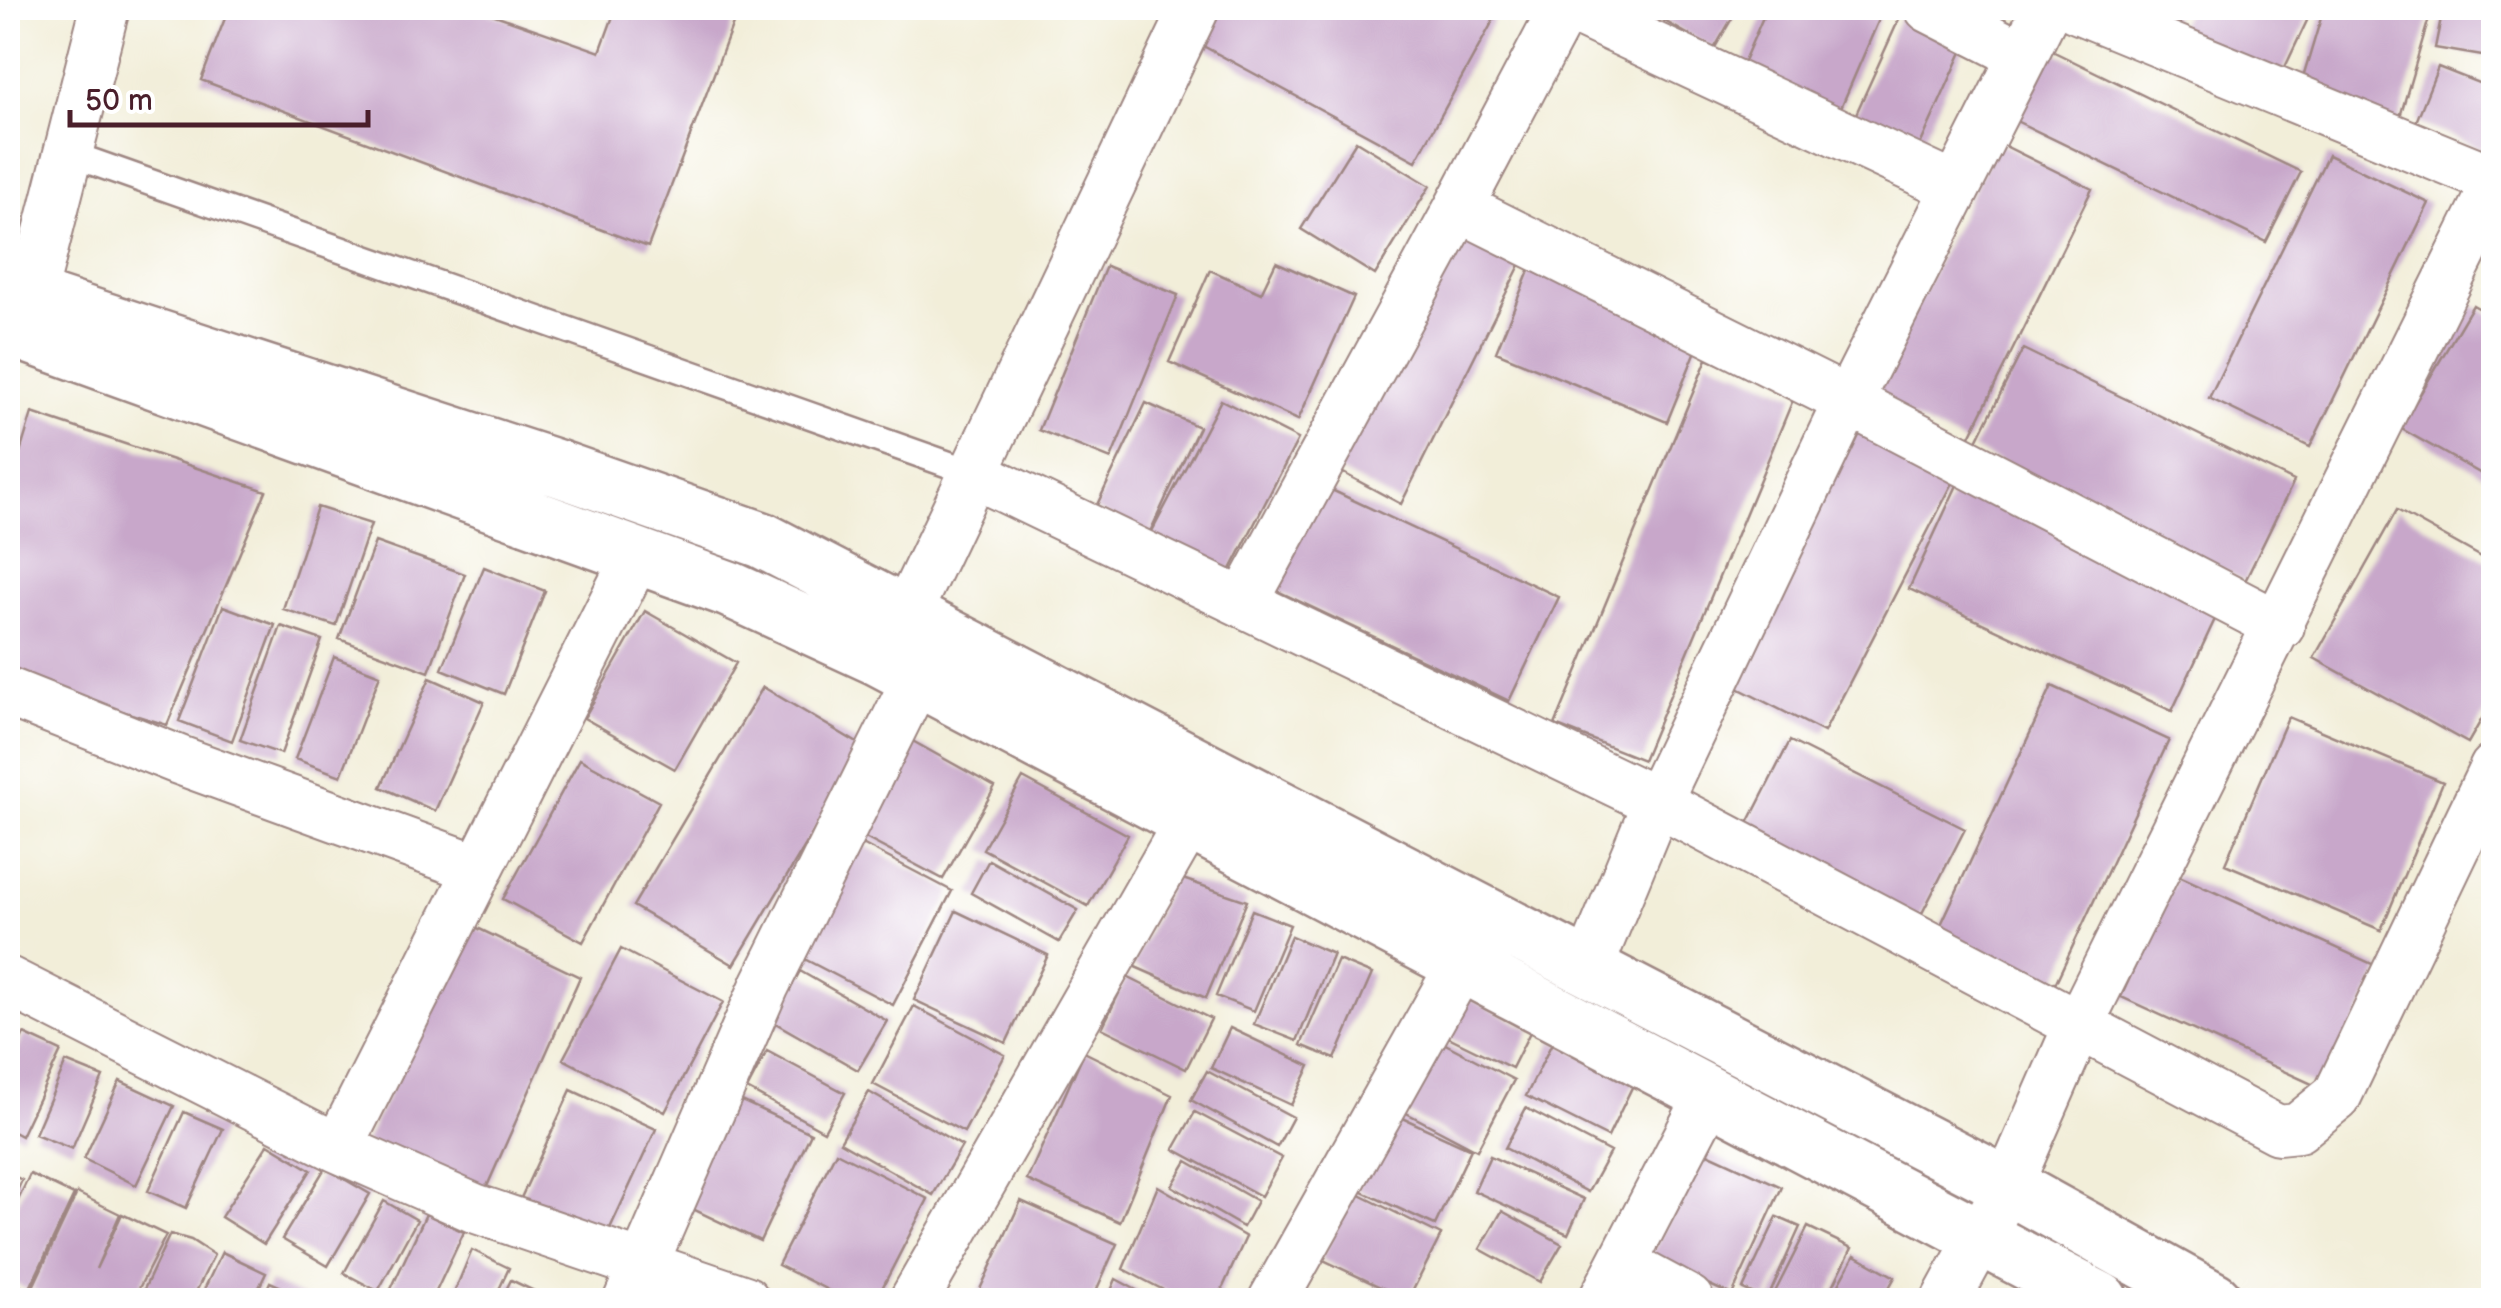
<svg xmlns="http://www.w3.org/2000/svg" width="2501" height="1308" font-family="'Balsamiq Sans',sans-serif">
	<rect width="100%" height="100%" fill="#fff"/>
	<filter id="ink" filterUnits="userSpaceOnUse"><feTurbulence type="fractalNoise" baseFrequency=".01" numOctaves="2"/><feDisplacementMap in="SourceGraphic" scale="20" xChannelSelector="R" yChannelSelector="G"/><feConvolveMatrix kernelMatrix="1 2 1 2 8 2 1 2 1" color-interpolation-filters="sRGB"/></filter>
	<filter id="wash" filterUnits="userSpaceOnUse"><feTurbulence type="fractalNoise" baseFrequency=".0048" numOctaves="4" result="noise"/><feDisplacementMap in="SourceGraphic" scale="40" xChannelSelector="R" yChannelSelector="G"/><feGaussianBlur stdDeviation="2.25" result="paint"/><feColorMatrix in="noise" values="0 0 0 0 0 0 0 0 0 0 0 0 0 0 0 0 0 1.4 0 .05"/><feComposite in="paint" operator="in"/></filter>
	<g filter="url(#wash)">
		<rect width="100%" height="100%" fill="#f2eed9"/>
		<g id="blocks">
			<!-- building -->
			<path fill="#c8a7ca" d="M229,8H475L600,52L616,8H739L648,247L201,80Z
				M1211,8H1500L1416,161L1194,41Z
				M1649,8H1738L1714,49L1647,11Z
				M1767,8H1884L1839,112L1740,70Z
				M1904,8H1917L1971,32L1916,154L1851,125Z
				M2136,8H2178L2169,25Z
				M2188,8H2313L2277,84L2174,36Z
				M2324,8H2432L2397,127L2297,98Z
				M2443,8H2494V58L2435,48Z
				M2044,47L2301,172L2266,242L2010,118Z
				M2438,67L2494,89V120L2482,149L2416,122Z
				M1356,141L1430,186L1375,275L1301,229Z
				M1997,142L2092,189L1966,444L1871,398Z
				M2328,155L2429,203L2310,447L2209,398Z
				M1459,234L1522,261L1401,504L1336,469Z
				M1276,262L1354,297L1298,420L1169,362L1210,270L1261,293Z
				M1106,266L1178,295L1111,459L1039,430Z
				M1531,266L1702,336L1667,422L1496,352Z
				M2473,305L2494,317V481L2400,428Z
				M2023,349L2294,481L2245,581L1973,449Z
				M1707,359L1795,395L1643,760L1555,725Z
				M1221,400L1298,439L1226,579L1148,539Z
				M1146,403L1199,427L1149,534L1095,509Z
				M32,413L266,491L167,725L8,676V492Z
				M1860,423L1958,473L1824,732L1726,682Z
				M1958,483L2222,604L2172,711L1909,589Z
				M1321,485L1559,597L1509,701L1271,588Z
				M317,507L371,524L336,626L283,609Z
				M2397,510L2494,564V698L2468,743L2314,658Z
				M375,542L465,574L429,672L339,639Z
				M484,567L545,591L504,694L442,669Z
				M223,606L275,625L232,741L179,721Z
				M645,611L736,663L675,769L584,718Z
				M281,626L322,640L281,754L240,740Z
				M334,657L380,675L341,776L295,759Z
				M430,678L484,702L435,811L381,787Z
				M2052,686L2169,740L2055,984L1938,931Z
				M763,687L864,747L734,965L633,906Z
				M2288,717L2443,782L2381,930L2225,864Z
				M900,734L995,787L943,879L852,831Z
				M1790,741L1965,829L1919,919L1744,831Z
				M580,759L659,802L583,942L503,899Z
				M1023,778L1128,835L1088,906L983,849Z
				M851,838L952,891L893,1005L791,952Z
				M989,860L1078,910L1059,942L971,893Z
				M2177,875L2381,968L2325,1090L2121,997Z
				M1174,876L1247,901L1206,998L1133,966Z
				M1252,910L1290,925L1254,1011L1216,996Z
				M956,911L1048,955L1006,1043L914,1000Z
				M469,924L580,977L484,1193L365,1143Z
				M1291,936L1333,954L1297,1041L1254,1024Z
				M621,949L723,1002L665,1112L563,1059Z
				M1338,960L1372,974L1335,1059L1301,1045Z
				M800,971L887,1021L858,1070L772,1021Z
				M1127,977L1211,1019L1186,1069L1102,1028Z
				M1452,990L1531,1030L1512,1068L1432,1029Z
				M914,1006L1005,1055L964,1132L873,1084Z
				M1230,1028L1310,1066L1291,1105L1211,1068Z
				M24,1034L61,1051L21,1136L8,1129V1069Z
				M1432,1037L1514,1080L1477,1150L1395,1107Z
				M1553,1041L1635,1081L1608,1137L1526,1096Z
				M767,1051L845,1093L824,1131L747,1089Z
				M1084,1052L1172,1095L1120,1222L1027,1180Z
				M66,1062L103,1077L72,1149L35,1134Z
				M1207,1071L1293,1117L1277,1147L1191,1100Z
				M120,1081L174,1106L136,1185L84,1159Z
				M571,1090L656,1129L606,1237L521,1198Z
				M869,1092L962,1146L933,1195L840,1142Z
				M731,1096L811,1133L760,1241L680,1203Z
				M1526,1108L1610,1152L1588,1192L1505,1148Z
				M184,1112L223,1129L186,1208L148,1191Z
				M1195,1112L1282,1158L1261,1196L1174,1149Z
				M1392,1113L1471,1149L1435,1225L1356,1189Z
				M268,1144L311,1170L264,1244L221,1217Z
				M1701,1150L1782,1187L1732,1295L1650,1258Z
				M836,1152L928,1199L876,1300H848L778,1265Z
				M1490,1156L1584,1199L1568,1234L1474,1191Z
				M1187,1161L1257,1201L1243,1227L1172,1186Z
				M325,1168L370,1194L328,1266L282,1239Z
				M8,1173L22,1180L8,1210Z
				M30,1174L74,1195L29,1290L8,1281V1222Z
				M1158,1186L1246,1237L1217,1300H1183L1123,1269Z
				M1354,1192L1441,1235L1408,1300L1321,1259Z
				M77,1193L120,1214L96,1269L122,1214L166,1235L133,1300H56L32,1289Z
				M384,1201L417,1220L378,1291L344,1273Z
				M1021,1201L1117,1244L1092,1300H975Z
				M1502,1211L1562,1244L1540,1282L1480,1249Z
				M426,1214L464,1232L432,1300H417L391,1289Z
				M1777,1217L1800,1227L1767,1300L1743,1289Z
				M1808,1227L1852,1248L1826,1300H1771Z
				M170,1234L191,1240L214,1255L192,1300H139Z
				M472,1250L509,1268L494,1300H451Z
				M222,1252L266,1273L253,1300H199Z
				M1855,1255L1895,1277L1882,1300H1830Z
				M1116,1279L1155,1300H1107Z
				M511,1280L553,1300H501Z
				M270,1282L311,1300H262Z
				M1296,1288L1324,1300H1290Z"/>
		</g>
	</g>
	<g filter="url(#ink)">
		<use href="#blocks" fill-opacity="0" stroke="#9e8682" stroke-width="2.5"/>
		<g fill="none" stroke-linecap="round" stroke-linejoin="round">
			<!-- lane casing -->
			<g stroke="#9e8682" stroke-width="30">
				<path id="lane" d="M67,153L973,473"/>
			</g>
			<!-- street casing -->
			<g stroke="#9e8682" stroke-width="52">
				<path id="street" d="M1571,8L1954,187
					M1929,8L2021,55
					M2075,8L2494,180
					M1459,207L1564,8
					M23,330L105,8
					M973,473L1657,802L2278,1130L2298,1128L2337,1096L2494,768
					M1244,602L1459,207L1848,401L2280,626
					M905,617L1195,8
					M8,692L179,760L479,869
					M1588,969L1657,802L1848,401L2047,8
					M8,981L338,1148L474,1208L745,1300
					M338,1148L637,555
					M1622,1264L1689,1300
					M628,1300L765,985L917,678
					M914,1300L1189,821
					M1273,1300L1461,965
					M1603,1300L1709,1096
					M1946,1300L2008,1186L2078,1026L2494,188"/>
			</g>
			<!-- secondary casing -->
			<g stroke="#9e8682" stroke-width="60">
				<path id="secondary" d="M8,289L557,468L762,540L2008,1186L2214,1300
					M22,333L729,589L877,657L2100,1300"/>
			</g>
			<!-- lane -->
			<use href="#lane" stroke="#fff" stroke-width="25"/>
			<!-- street -->
			<use href="#street" stroke="#fff" stroke-width="48"/>
			<!-- secondary -->
			<use href="#secondary" stroke="#fff" stroke-width="55"/>
		</g>
	</g>
	<!-- margin -->
	<rect width="2501" height="1308" fill="none" stroke="#fff" stroke-width="40"/>
	<!-- scale -->
	<path d="M70 110v15h298v-15" fill="none" stroke="#4a1f2b" stroke-width="5"/>
	<text x="85" y="110" font-size="30" fill="#4a1f2b" stroke="#ffffff" stroke-width="8" paint-order="stroke">50 m</text>
</svg>
